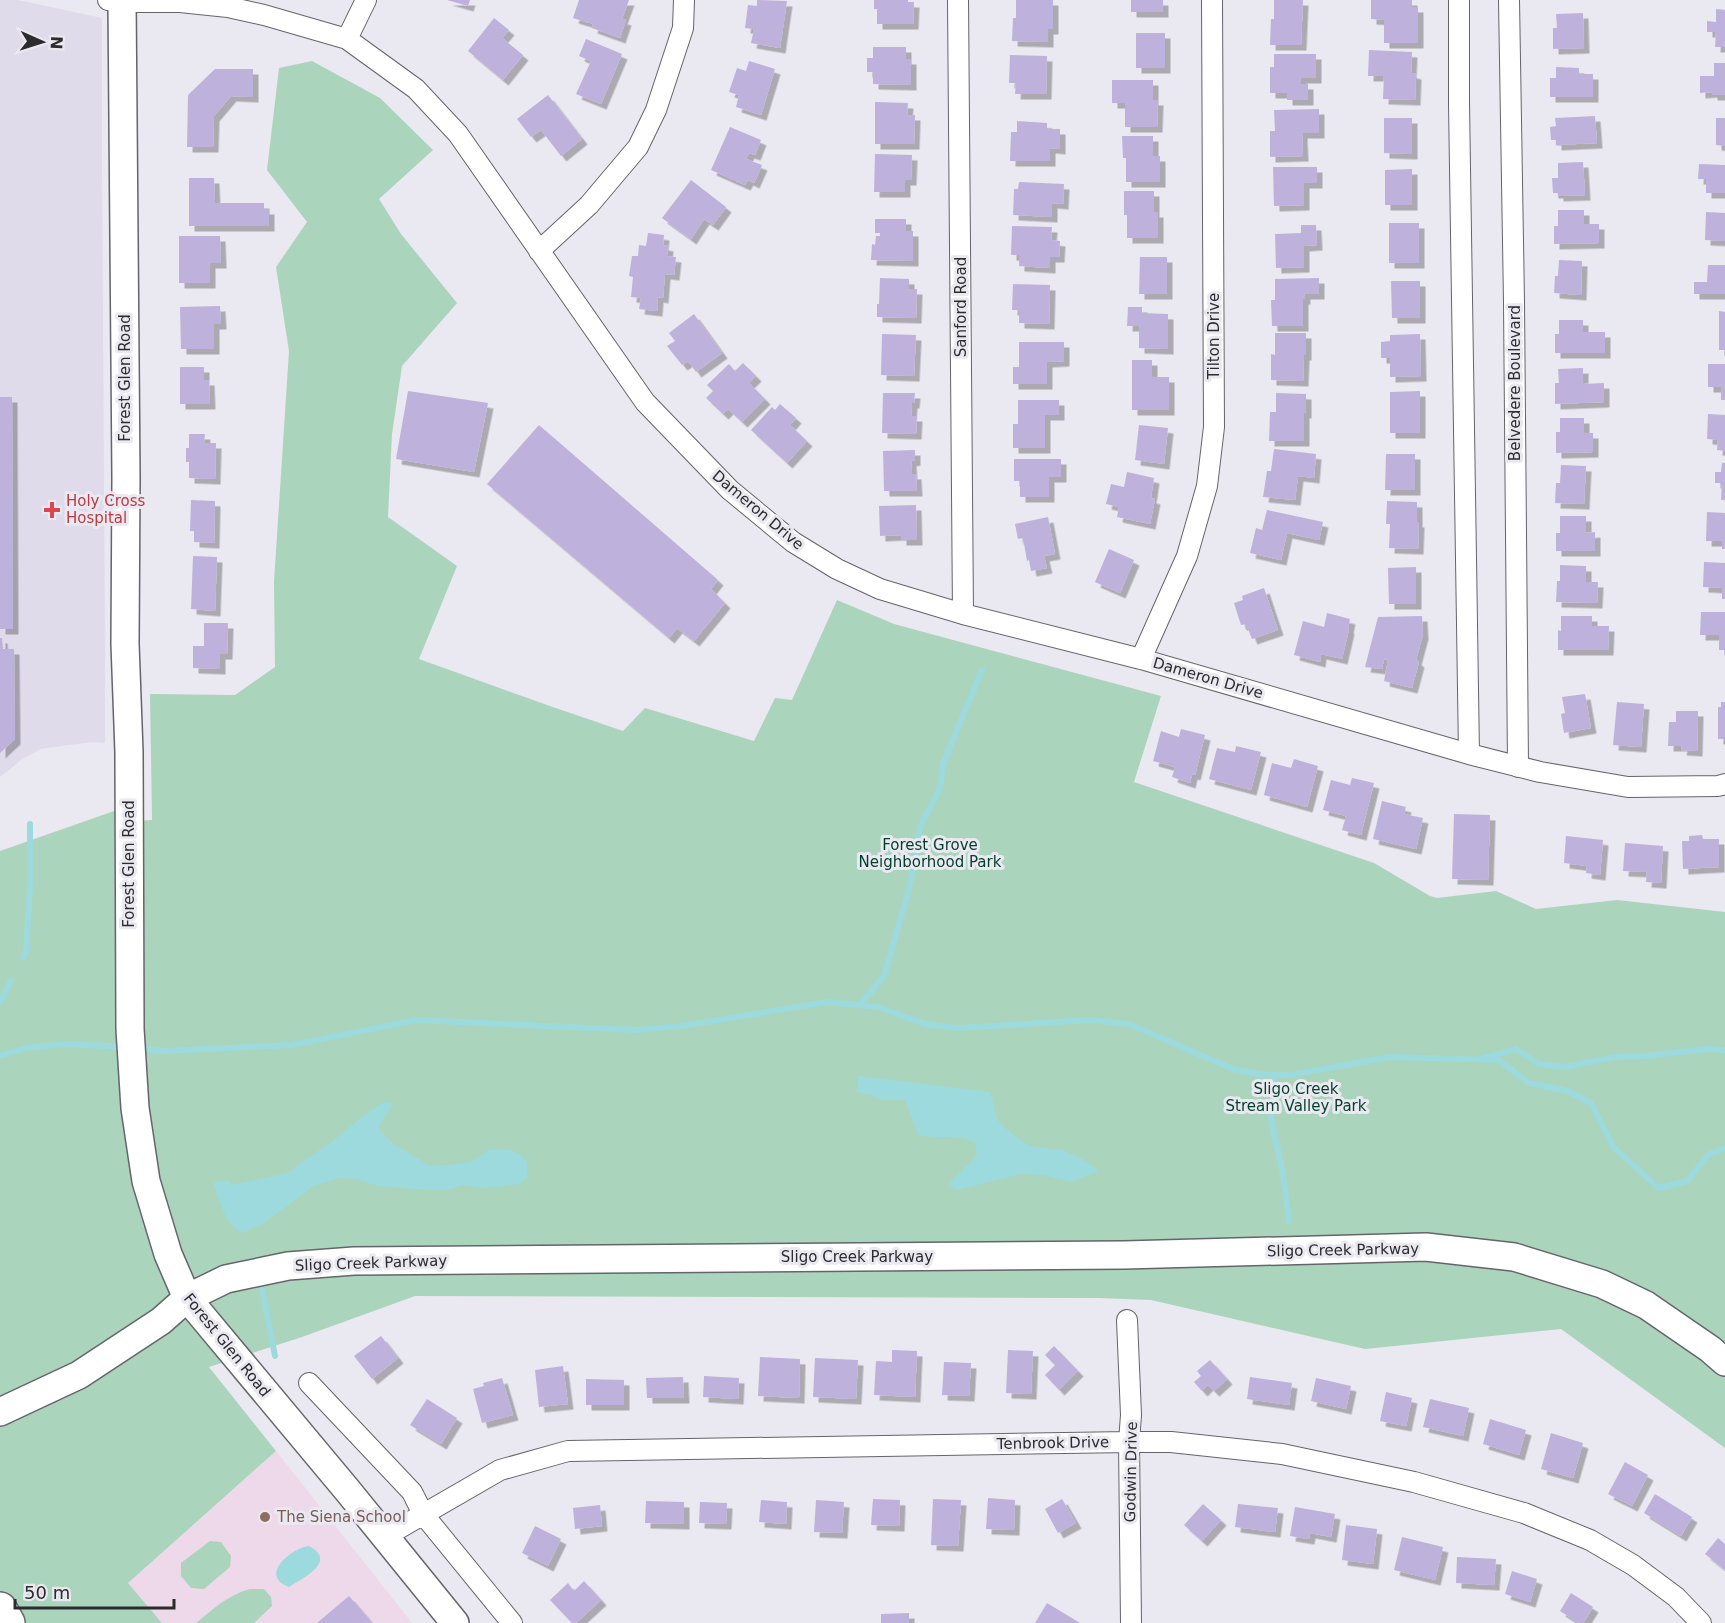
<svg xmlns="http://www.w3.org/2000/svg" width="1725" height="1623" font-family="'DejaVu Sans',sans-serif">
	<defs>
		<filter id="shadow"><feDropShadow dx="5.5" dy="5.5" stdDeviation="0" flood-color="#0004"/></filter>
	</defs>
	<rect width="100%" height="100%" fill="#eae8f0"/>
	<!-- built -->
	<path fill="#dfdbea" d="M0,0H18L102,18V172L105,645V743L92,742L40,749L21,760L0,777Z"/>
	<!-- education -->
	<path fill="#edd9e9" d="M276,1451L412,1623H162L128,1583Z"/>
	<!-- green -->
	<path fill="#abd4bd" d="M312,61L380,98L433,150L379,199L401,234L457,303L402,366L392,434L388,517L457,566L419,659L547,705L623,731L645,708L754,741L775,698L792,700L837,600L894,624L1161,696L1134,782L1374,863L1430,896L1437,898L1496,891L1536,909L1617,900L1725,912V1448L1561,1329L1365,1349L1151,1300L1098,1298L415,1296L302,1337L209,1367L276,1451L128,1583L162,1623H0V851L117,810V822L152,820L150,694L235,695L275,667L274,582L289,351L276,267L307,222L267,170L279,68Z
		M210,1541L221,1542L231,1556L230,1567L204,1589L191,1588L181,1576V1563Z
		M250,1589H264L271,1597L272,1606L254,1623H196C213,1609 228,1595 250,1589Z"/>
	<!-- water -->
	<path fill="#9cdade" d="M859,1076L990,1092L998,1121L1011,1133L1029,1146L1062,1150L1081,1158L1099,1171L1072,1182L1044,1175L1021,1174L957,1190L948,1184C957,1174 968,1166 977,1155L975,1143L964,1138L919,1136L905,1100H881L872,1095L856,1092Z
		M389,1102L392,1105L379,1126L380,1131L394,1144L430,1166L459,1164L473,1161L489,1150L501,1149L511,1150L521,1155L527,1162V1178L520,1184L504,1186L484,1188L462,1185L452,1189L431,1190L377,1186L358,1179L339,1178L312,1187L264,1223L242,1233C224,1224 220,1200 213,1183L228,1180L232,1185L287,1173L334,1140L363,1116L382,1103Z
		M309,1546C338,1561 303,1578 289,1587C258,1576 291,1548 309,1546Z"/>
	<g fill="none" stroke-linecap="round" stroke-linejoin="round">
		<!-- stream -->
		<path stroke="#9cdade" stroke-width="6" d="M23,957L26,952L30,886V824
			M0,1002L11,981
			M860,1005L884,976L905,903L914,868L920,827L940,788L943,764L982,670
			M139,1048L161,1051L292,1045L416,1020L636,1030L682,1026L827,1002L878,1007L925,1024L958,1028L1092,1020L1129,1024L1233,1069L1264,1075H1290L1390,1057L1499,1060L1529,1083L1568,1091L1591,1103L1614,1148L1659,1188L1687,1181L1708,1155L1725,1148
			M0,1056L26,1048L67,1044L125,1047
			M1484,1058L1516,1049L1539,1064L1564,1067L1615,1057L1646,1056L1707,1049L1725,1050
			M1274,1075L1271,1119L1283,1174L1289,1221
			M262,1288L275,1356"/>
	</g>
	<!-- building -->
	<path fill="#beb2dd" filter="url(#shadow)" d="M447,0H470L468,6Z
		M579,0H629L622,19L626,20L620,38L592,28L593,24L573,18Z
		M757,0L787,1L780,48L751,43L754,29L745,28L748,5L757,6Z
		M874,0H908V2H914L913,24H877V9H874Z
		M1016,0H1053V29H1048V42L1012,41L1013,18H1016Z
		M1131,0H1163V12H1131Z
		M1274,0H1303L1301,45H1270L1271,19H1274Z
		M1371,0H1412V7H1418V43H1384V20L1371,19Z
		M1716,9L1725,10V47H1715L1716,32H1707V21L1716,22Z
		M1583,13L1584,48L1553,49V28H1557L1556,14Z
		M494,18L509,30L502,38L523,55L503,80L468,51Z
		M1136,33H1165V68H1136Z
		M586,39L622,54L601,104L576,94L591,61L579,56Z
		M873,47H906V59H911V85L873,84V72H867V58H873Z
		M1369,50L1412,52L1411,73L1416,74L1415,100L1383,99L1384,76H1368Z
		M1274,54H1316V78H1301V84H1308V100H1287V93H1270V67H1274Z
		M1010,55L1047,56L1046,94H1015L1016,83H1009Z
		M749,61L775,69L761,115L736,107L739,95L729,92L737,68L746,71Z
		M1714,63H1725V95H1712V92L1700,93V76H1714Z
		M1556,67L1579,68V74H1593V97H1550V78H1556Z
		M215,69H253V97L231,96L214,116L213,147H187L188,95Z
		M1112,80H1153V100H1158L1157,127H1125V103H1112Z
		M548,95L582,139L561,156L541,130L531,137L517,119Z
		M875,102L908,103L907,115H915L914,144H875Z
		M1319,109V133H1302L1303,156L1270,157V131H1275L1274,110Z
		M1595,116L1597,143L1556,145V140H1551L1550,127L1556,126L1555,118Z
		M1384,118H1412V154L1384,153Z
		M1716,118H1725V146L1716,145Z
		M1017,121L1047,123V129H1060V149L1050,148V161H1010L1011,132H1017Z
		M730,127L761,140L755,155L749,153L746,159L762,165L754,183L748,180L745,185L711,170Z
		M1122,136H1153V156H1160V182H1126V158H1123Z
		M875,154L912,155L911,180H905V192H874Z
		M1583,162L1585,195L1558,196V193H1553L1552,178H1558V163Z
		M1699,164L1725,165V193H1706V179H1698Z
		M1273,167H1317V183H1304V205L1274,206Z
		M1412,169V205H1385V170Z
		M189,178H214L215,203H264V209H269V226H189Z
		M691,180L726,207L713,225L704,219L691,239L662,218Z
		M1019,182L1064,184L1063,204L1052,203V217L1013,215L1014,189H1018Z
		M1124,191H1154V212H1158V238H1127V215H1124Z
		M1558,210H1584V224H1599V243L1554,244V226H1558Z
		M1706,212L1725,213V241L1705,240Z
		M875,219H906V231H913V261L871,260L872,244L875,245L876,236H880V233H875Z
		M1389,223H1419V263H1389Z
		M1301,225H1316L1317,245L1304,246V267L1276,268L1275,234L1301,233Z
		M1012,226L1052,227L1051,240L1060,241L1059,257H1050V268L1019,266V255H1011Z
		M648,233L664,235L663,245L668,246L667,256L676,257L674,275L665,274L663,298L658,297L657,311L639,309L641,298L631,297L633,277L629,276L632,256H638L639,245L646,246Z
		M179,236H220L221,263H210V283H179Z
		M1140,257H1167V294H1139Z
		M1559,260L1582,261L1581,295L1554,293L1555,276H1558Z
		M1708,265H1725V294H1694V282H1707Z
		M880,278L909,279V289H917L916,318L877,317V304H879Z
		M1319,278V294H1305V299H1303V326H1272L1271,300H1275V279Z
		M1391,281H1420V318H1392Z
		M1013,284L1050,285L1049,324L1019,323V310H1012Z
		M220,306L221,324H214V349H181L180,307Z
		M1128,307H1142V313L1168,314V349L1139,348V326H1127Z
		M1719,311L1725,312V350H1719Z
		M694,314L722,353L696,372L688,361L682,365L667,346L675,341L669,333Z
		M1559,320H1583V332H1605V353H1555V334H1559Z
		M1275,333H1306V355H1304L1303,381L1271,380V354L1275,355Z
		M882,334L916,335L914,376L881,375Z
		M1420,334L1421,376L1390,377V358H1381V342L1390,341V335Z
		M1019,342H1064V361L1047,362V384H1013V367H1019Z
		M1132,360H1152V377H1169V410H1132Z
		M743,363L756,376L749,383L765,399L742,422L728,409L723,414L706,398L713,391L707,385L729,364L735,371Z
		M1708,364H1725V400H1721V387H1708Z
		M180,367H204V380H209L210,404H180Z
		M1583,368V384L1604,383V402L1555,404V383H1559L1558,369Z
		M408,391L488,403L474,472L396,459Z
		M1420,391V433H1390V392Z
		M883,393H915L914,403H912L911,416H917L916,434L882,433Z
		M1276,393L1306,394V413H1304V441H1269L1270,412H1276Z
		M0,397H12L13,629H0Z
		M1018,400H1059V415H1045V448H1013V424H1018Z
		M780,404L796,418L790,425L807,441L787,463L751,430L772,407L775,410Z
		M1708,414L1725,415V451L1717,450L1718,440L1707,439Z
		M1560,418H1584V433H1593V452L1556,453V432H1560Z
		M539,425L718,580L711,589L725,603L694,641L677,628L669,638L487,484Z
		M1139,425L1168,428L1164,464L1135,460Z
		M189,434H205L204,443H216L215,479L189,478V462H186V448H189Z
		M1274,449L1316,454L1314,478L1298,476L1295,500L1263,497L1267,471H1271Z
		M915,450V460L911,461L912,474H916L917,491H884L883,451Z
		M1386,454H1415V490H1385Z
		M1014,459H1061V477H1049V497H1020V481H1014Z
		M1722,463H1725V500H1721L1722,483H1715V472H1721Z
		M1561,465L1586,466L1584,504L1555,503L1556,483H1560Z
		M1127,472L1154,478L1151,498L1155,499L1150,524L1117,517L1119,507L1106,504L1111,484L1124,487Z
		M191,500L215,501L214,543L194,542V531H190Z
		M1387,501L1417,502V522H1419L1418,549L1389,548L1390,524H1386Z
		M916,505L917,540H901V535L880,536L879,506Z
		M1267,510L1323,522L1319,540L1287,533L1281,560L1250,553L1256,528L1262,530Z
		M1707,512L1725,513V549H1722V541H1706Z
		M1560,516H1586V533L1595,532V551H1556V533H1560Z
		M1048,517L1055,554L1044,556L1047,568L1031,571L1029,560L1027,561L1023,538L1018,539L1015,524Z
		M1109,549L1134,560L1120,593L1095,582Z
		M193,556L217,557L215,611L191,609Z
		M1704,562L1725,563V599H1722V588L1703,587Z
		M1560,565L1586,566V582H1598L1597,603L1556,602L1557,581H1560Z
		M1416,567V604H1389L1388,568Z
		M1264,588L1278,630L1252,639L1246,624L1241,625L1234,603L1243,600L1242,596Z
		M1701,612H1725V650H1719V635H1700Z
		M1327,613L1350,619L1348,628L1349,629L1342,659L1321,654L1320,662L1294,655L1303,621L1324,627Z
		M1422,616L1423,634L1416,660L1419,662L1412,688L1384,681L1388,660L1384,659L1382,669L1365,667L1378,617Z
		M1561,616H1592V626H1609L1608,650H1558V630L1561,631Z
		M204,623H228L227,654H220V669L193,668V646H204Z
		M0,638H2L3,649H14L15,739L0,753Z
		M1585,694L1591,728L1564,733L1561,714L1565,713L1562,697Z
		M1617,702L1644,704L1641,747L1613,745Z
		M1721,702H1725V739H1718V707H1721Z
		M1676,711H1698L1697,751L1681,750L1682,746H1668L1669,722H1676Z
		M1181,729L1205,735L1195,775L1192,774L1190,783L1172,777L1175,767L1153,761L1161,731L1179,737Z
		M1236,746L1261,752L1251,790L1209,779L1217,748L1235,752Z
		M1294,759L1318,766L1307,807L1264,795L1272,763L1291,768Z
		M1352,778L1374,783L1361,835L1342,830L1346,816L1323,810L1331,780L1350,785Z
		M1382,801L1406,807L1404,814L1423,818L1416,849L1373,839Z
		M1454,814L1490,815L1488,880L1452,879Z
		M1702,835L1703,839H1719V867L1683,869L1682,841H1689V836Z
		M1566,836L1603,840L1600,875L1586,873L1587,866L1564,863Z
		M1625,843L1663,846L1661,883L1646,882L1647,872L1623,871Z
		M381,1336L398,1358L372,1379L354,1356Z
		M1054,1346L1078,1371L1059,1390L1045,1375L1055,1365L1045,1355Z
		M892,1350L917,1351L915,1397L874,1395L876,1361L892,1362Z
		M1008,1350L1033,1351L1031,1394L1006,1393Z
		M760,1357L800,1359L799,1398L758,1396Z
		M815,1358L858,1360L856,1399L813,1397Z
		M1210,1360L1227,1379L1214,1391L1208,1385L1202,1391L1194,1382L1201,1376L1197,1371Z
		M944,1362L971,1363L969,1396L942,1395Z
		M563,1366L568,1404L539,1407L535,1370Z
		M704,1376L739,1378L738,1399L703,1397Z
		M683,1377L684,1398H647L646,1378Z
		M1250,1377L1292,1383L1289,1405L1247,1399Z
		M502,1378L513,1415L482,1423L473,1389L484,1386L483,1383Z
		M1316,1378L1351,1386L1346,1409L1311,1401Z
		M586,1379L624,1380V1405H586Z
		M1386,1392L1412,1398L1406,1426L1380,1421Z
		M427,1399L457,1418L441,1444L410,1425Z
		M1430,1399L1469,1408L1463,1436L1423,1427Z
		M1490,1419L1526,1430L1519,1455L1483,1444Z
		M1551,1433L1583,1443L1573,1478L1541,1469Z
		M1625,1462L1648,1475L1632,1506L1608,1494Z
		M1655,1494L1692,1517L1681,1536L1644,1513Z
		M988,1498L1015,1500L1014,1530L986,1529Z
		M873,1499L900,1500L899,1526L871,1525Z
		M933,1499L961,1500L958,1546L931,1545Z
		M1062,1499L1076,1523L1058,1533L1045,1509Z
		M761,1500L787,1502L786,1524L759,1522Z
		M816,1500L844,1502L842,1533L814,1532Z
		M646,1501L684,1502V1524L645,1523Z
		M700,1502L727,1503L726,1524L699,1523Z
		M1203,1504L1221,1520L1202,1541L1184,1525Z
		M1238,1504L1278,1508L1275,1532L1235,1527Z
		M600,1505L602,1526L575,1529L573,1508Z
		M1295,1507L1335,1514L1331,1537L1310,1533L1309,1539L1290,1536Z
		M1346,1525L1377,1529L1373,1564L1342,1560Z
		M535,1526L561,1539L548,1566L522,1553Z
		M1402,1537L1443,1547L1435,1580L1394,1570Z
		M1718,1538L1725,1544V1570L1705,1554Z
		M1457,1557L1496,1559L1494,1585L1456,1583Z
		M1512,1571L1537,1579L1530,1602L1505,1594Z
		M584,1581L601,1600L576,1623H572L550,1600L568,1583L574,1591Z
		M1571,1593L1593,1607L1583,1623H1579L1560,1611Z
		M349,1596L372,1623H317Z
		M1047,1603L1080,1623H1035Z
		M909,1613V1623H881V1614Z"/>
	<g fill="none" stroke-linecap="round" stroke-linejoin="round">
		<!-- street casing -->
		<g stroke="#66646b" stroke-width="22">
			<path id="street" d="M108,0L122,2H180L228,7L264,15L347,39L416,89L458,134L645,402L730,490L793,542L837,569L880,589L963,614L1141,659L1469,754L1540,772L1628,787L1718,786L1725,784
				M958,0L963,614
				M1459,0V103L1469,754
				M1509,0L1514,302L1518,767
				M347,39L366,0
				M539,251L589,205L638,147L656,110L683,28L684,0
				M1141,659L1187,556L1207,486L1214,427L1212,0
				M1127,1320L1131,1415L1129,1442L1131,1623
				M309,1383L412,1492L423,1514L512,1623
				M384,1537L500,1470L568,1451L1129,1442H1171L1282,1454L1414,1482L1524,1513L1590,1540L1633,1565L1676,1597L1701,1623"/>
		</g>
		<!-- secondary casing -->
		<g stroke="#66646b" stroke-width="30">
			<path id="secondary" d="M122,0L126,478L125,644L129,752L130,1029L135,1108L146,1181L168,1254L187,1298L348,1491L455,1623
				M0,1412L79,1375L161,1321L187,1298L226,1279L288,1266L354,1261L1124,1255L1426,1247L1514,1257L1602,1284L1646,1305L1710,1349L1725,1362"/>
		</g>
		<!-- highway casing -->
		<g stroke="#66646b" stroke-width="36">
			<path id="highway" d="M0,1609L8,1623"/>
		</g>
		<!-- street -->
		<use href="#street" stroke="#fff" stroke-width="20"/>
		<!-- secondary -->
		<use href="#secondary" stroke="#fff" stroke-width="27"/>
		<!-- highway -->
		<use href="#highway" stroke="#fff" stroke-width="33"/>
	</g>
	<!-- markers -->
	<path fill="#e0444e" stroke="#eae8f0" stroke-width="2" d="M49 501h6v6h6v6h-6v6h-6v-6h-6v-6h6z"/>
	<circle fill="#8d6e63" stroke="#eae8f0" stroke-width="2" cx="265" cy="1517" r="6"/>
	<g text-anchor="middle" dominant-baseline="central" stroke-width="6" stroke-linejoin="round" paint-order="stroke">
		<!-- street labels -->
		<g font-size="15" fill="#2c2b2e" stroke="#eae8f0">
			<text transform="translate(961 307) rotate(-90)">Sanford Road</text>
			<text transform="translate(1214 336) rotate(-90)">Tilton Drive</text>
			<text transform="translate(125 378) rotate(-90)">Forest Glen Road</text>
			<text transform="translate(1515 383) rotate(-90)">Belvedere Boulevard</text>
			<text transform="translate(758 510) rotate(40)">Dameron Drive</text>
			<text transform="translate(1208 678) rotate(16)">Dameron Drive</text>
			<text transform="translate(129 864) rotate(-90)">Forest Glen Road</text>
			<text transform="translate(1343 1250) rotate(-1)">Sligo Creek Parkway</text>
			<text x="857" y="1257">Sligo Creek Parkway</text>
			<text transform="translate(371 1263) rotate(-2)">Sligo Creek Parkway</text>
			<text transform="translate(227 1345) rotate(51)">Forest Glen Road</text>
			<text transform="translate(1053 1443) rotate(-1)">Tenbrook Drive</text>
			<text transform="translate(1131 1472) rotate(-89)">Godwin Drive</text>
		</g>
		<!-- health labels -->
		<g font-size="15" fill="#be3a42" stroke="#eae8f0" text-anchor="start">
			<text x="66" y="501">Holy Cross<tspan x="66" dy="17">Hospital</tspan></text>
		</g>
		<!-- park labels -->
		<g font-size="15" fill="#003f28" stroke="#eae8f0">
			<text x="930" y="845">Forest Grove<tspan x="930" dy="17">Neighborhood Park</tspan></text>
			<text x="1296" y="1089">Sligo Creek<tspan x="1296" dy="17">Stream Valley Park</tspan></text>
		</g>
		<!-- education labels -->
		<g font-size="15" fill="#785e54" stroke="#eae8f0" text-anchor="start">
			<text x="277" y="1517">The Siena School</text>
		</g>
	</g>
	<!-- north arrow -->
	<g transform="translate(42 42) rotate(93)" stroke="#eae8f0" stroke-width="4.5" paint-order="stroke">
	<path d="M0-4.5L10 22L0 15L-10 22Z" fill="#2c2b2e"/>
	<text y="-9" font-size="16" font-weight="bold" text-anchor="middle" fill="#2c2b2e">N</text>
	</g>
	<!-- scale -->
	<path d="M15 1599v9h159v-9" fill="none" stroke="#2c2b2e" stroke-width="3"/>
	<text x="24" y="1599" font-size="18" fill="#2c2b2e" stroke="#eae8f0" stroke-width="4.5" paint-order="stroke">50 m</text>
</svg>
